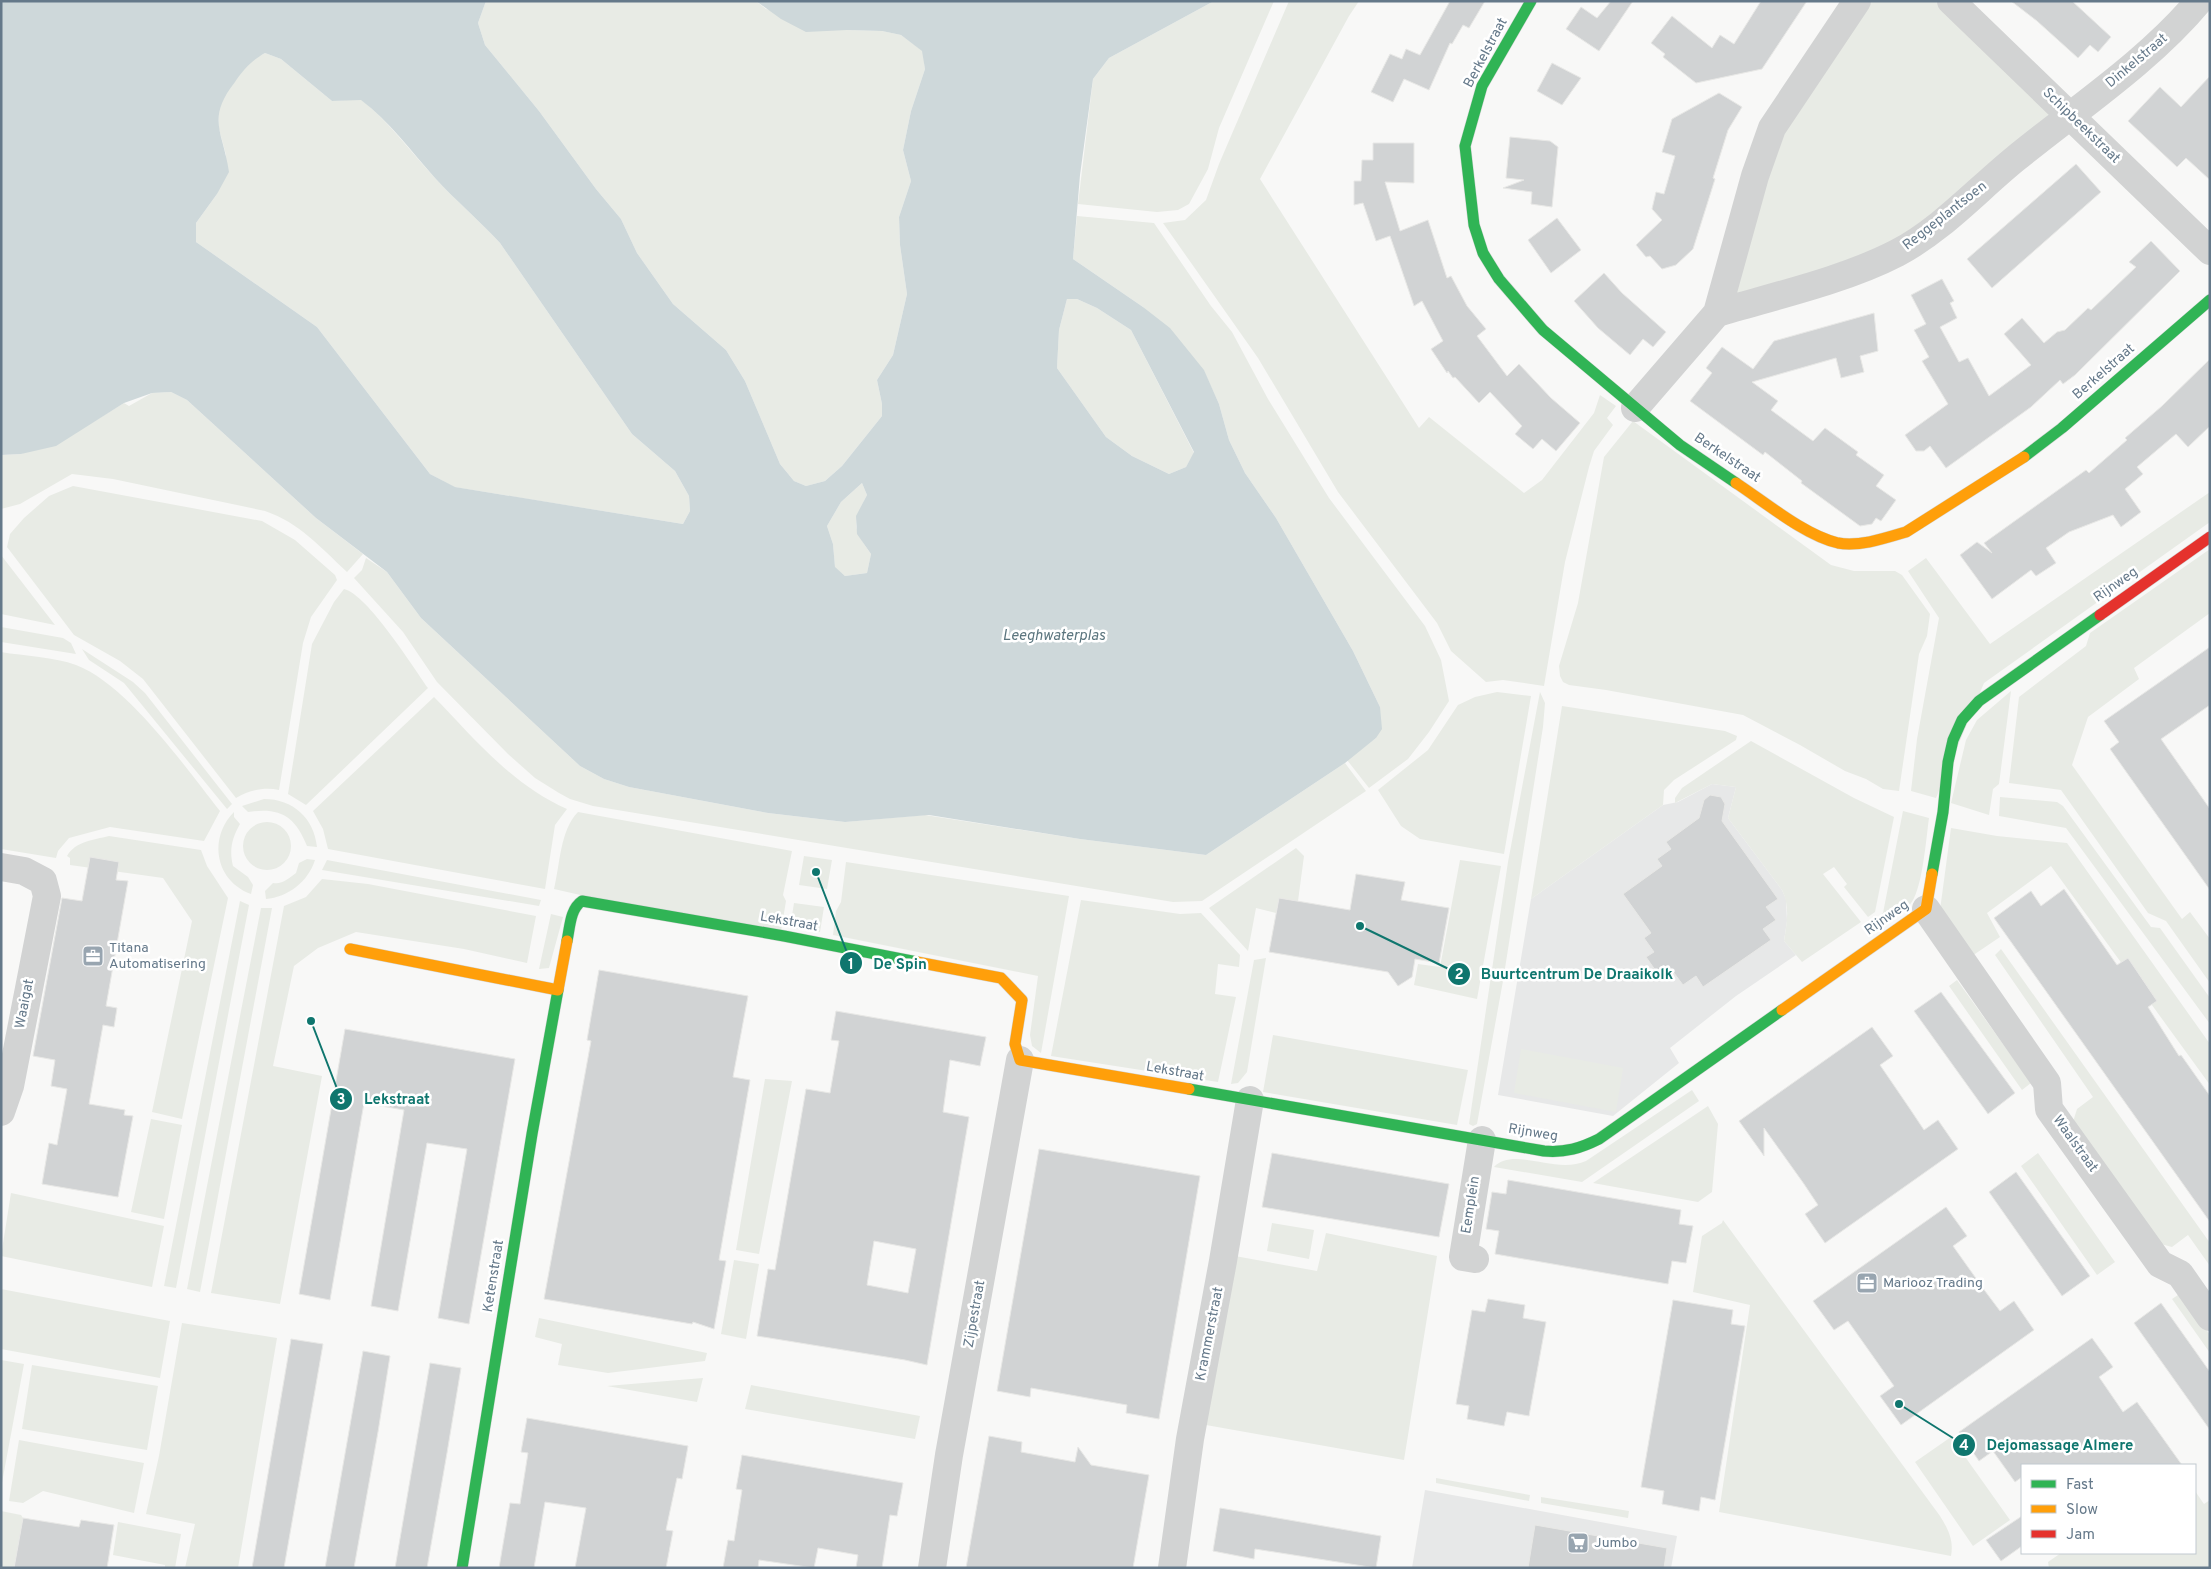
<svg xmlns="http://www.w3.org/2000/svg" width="2211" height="1569" font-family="Overpass,sans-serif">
	<rect width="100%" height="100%" fill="#f8f8f7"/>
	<!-- built -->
	<path fill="#e7e8e8" d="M1712,784L1736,787L1728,818L1782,890L1786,899L1787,921L1784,941L1796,955L1736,996L1670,1048L1679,1063L1613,1116L1498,1095L1531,899L1663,805L1678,802Z
		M1425,1490L1677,1536L1671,1568H1412Z"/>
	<!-- green -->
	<path fill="#e8ebe5" d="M486,1H756L766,9L847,30L882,31L901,35L923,51L925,69L911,111L903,150L911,181L899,217L900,245L907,294L893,355L877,380L882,404V416L842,466L825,481L806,486L794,481L780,464L745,381L726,350L673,304L637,253L621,219L596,189L539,111L485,45L478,23Z
		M1214,1H1274L1219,128L1208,169L1189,204L1178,210L1157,212L1078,204L1093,79L1109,58Z
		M1289,1H1359L1349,16L1260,179L1419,428L1429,417L1524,493L1542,480L1594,413L1600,395L1616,406L1607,418L1613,425L1594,451L1589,467L1565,562L1544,686L1503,680L1486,682L1451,651L1437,623L1338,492L1258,358L1163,223L1185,220L1206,200L1219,164Z
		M1867,1H1940L2049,111V119L1888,252L1730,298L1783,131Z
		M265,53L281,59L332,101L361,99C389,122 410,151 435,178C456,201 479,220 500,243L632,434L675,471L689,496L690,511L683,524L454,487L430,474L317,327L196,242V223L217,194L226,155L219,129L218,111L225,94L249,62Z
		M1077,216L1154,223L1211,306L1232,332L1268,399L1329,498L1425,626L1441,660L1449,701L1429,732L1408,759L1369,788L1347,760L1376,738L1380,707L1353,651L1276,518L1245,473L1229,440L1219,404L1204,371L1143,307L1073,259Z
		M1067,299H1077L1097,308L1131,330L1194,453L1186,467L1169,474L1132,456L1106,437L1057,368L1059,330Z
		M171,392L187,400L316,518L363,554L347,572C320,547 300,523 265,511L113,479L72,474L20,504L1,509V455L21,454L93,422L124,403L129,406L152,393Z
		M1633,421L1831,565L1854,571H1895L1902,575L1930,614L1927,636L1919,654L1899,791L1883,789L1866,779L1845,771L1800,745L1743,715L1606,690L1569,685L1563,682L1560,676L1559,666L1578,603L1604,457Z
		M862,483L867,495C852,525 852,527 871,554L867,573L845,576L835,568L833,544L827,526L841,502Z
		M73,486L262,521L295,540L335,575L337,580L311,617L303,643L279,790C264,787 250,790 236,798L143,679L120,661L74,635L7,547L10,534L24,518L49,496Z
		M2210,492V522L1984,683L1936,798L1911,791L1917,739L1939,618L1908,571L1926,558L1990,644Z
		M2210,549V613L2134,668L2139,679L2088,717L2072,765L2182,919L2190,912L2210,939V983L2166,921L2148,913L2061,790L2009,783L2019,697L2086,646L2090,633Z
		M1,555L55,625L1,614Z
		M366,558L387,572L421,618L580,766L604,779L629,787L768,813L845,822L925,815L1080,839L1206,855L1345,763L1366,791L1202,901L1173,902L593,806L570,799L559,793L535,778L508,754L437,682L403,632L354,578L362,570Z
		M344,589C368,595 413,667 428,688L306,805L288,794L312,644L334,602Z
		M1,627L63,638L71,643L76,654L1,642Z
		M82,649L133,682L145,693L232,804L227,809L124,683L89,660Z
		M1,652C24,656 55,657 76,665C128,685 185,767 220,811L204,841L110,827L69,838L58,851L56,858L1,849Z
		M2011,691L1999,784L1993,789L1989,815L1951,803L1966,740L1977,720Z
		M1497,692L1531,696L1504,854L1420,839L1401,826L1378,790L1428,750L1458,705L1475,697Z
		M1540,692L1545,703L1543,727L1503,981L1477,1124L1473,1126L1469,1124L1508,862Z
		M434,697C474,738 512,785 567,809L555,825L545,889L328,849L323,829L313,811Z
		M1562,706L1725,731L1737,736L1736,740L1674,780L1664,790L1663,805L1531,899Z
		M1751,741L1854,798L1894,817L1875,912L1868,917L1844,887L1847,884L1834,867L1823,874L1861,922L1802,962L1784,941C1787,923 1790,906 1782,890L1728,818L1736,787L1712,784L1675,803V798L1682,788Z
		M2000,797L2057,802L2063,806L2151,927L2160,928L2210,998V1024L2066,828L1999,816Z
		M264,799C293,799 314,818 317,847L307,846C295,816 280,807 248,812L242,806Z
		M1903,811L1929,818C1926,840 1923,880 1914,898C1907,913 1890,920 1876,922L1883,913Z
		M234,812V817L240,824C232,838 229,850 233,866L248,877L253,885L251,894C215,881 208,838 234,812Z
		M578,812L792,851L783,895L786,901L781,931L611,902L554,889C560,865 560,830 578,812Z
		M243 846a24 24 0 1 1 48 0a24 24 0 1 1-48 0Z
		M1951,828L1997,836L2067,843L2210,1044V1085L2051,866L1987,913L2000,937L1969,958L1940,910Z
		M109,836L201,850L207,866L228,898L182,1119L152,1112L192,921L163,878L70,865V858L67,856C76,841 93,840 109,836Z
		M1296,848L1304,856L1298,901L1279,898L1276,913L1256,908L1248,951L1209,908Z
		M804,856L832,860L827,889L799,885Z
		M307,859L315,860C308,882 288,897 266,899L265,891L273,883C282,885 289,878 296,873L299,863Z
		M327,860L541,900L539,906L322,870Z
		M1460,860L1501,866L1477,999L1414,985L1418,964L1440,967Z
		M846,862L1069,896L1041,1053L1032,1046L1030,1035L1038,976L833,935L836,911L841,902Z
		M322,879L368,884L536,916L527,963L464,949L356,932L318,948L294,966L273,1066L322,1076L280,1304L211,1293L284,906L306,897Z
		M1081,900L1180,914L1201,913L1240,955L1239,967L1218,964L1215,994L1236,997L1218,1082L1051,1056Z
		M240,901L249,905L176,1288L164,1286Z
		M794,903L824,907L820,932L790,928Z
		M261,908H272L200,1292L187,1289Z
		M551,914L563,917L549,968L539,969Z
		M2001,949L2210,1243V1266L2188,1235L2172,1247L2157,1243L2072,1125L2077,1109L2093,1097L1995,955Z
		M1266,958L1247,1072L1238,1083L1231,1084L1254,960Z
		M1957,980L2031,1083L2022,1090L1949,986Z
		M1273,1035L1468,1070L1457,1125L1263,1092Z
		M1521,1049L1623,1068L1616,1112L1514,1093Z
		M765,1079L792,1081L759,1254L736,1250Z
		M1692,1090L1699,1101L1582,1182L1494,1167C1514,1146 1555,1175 1586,1161Z
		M1708,1106L1718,1124L1712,1192L1698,1202L1593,1183Z
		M151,1119L182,1125L164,1219L131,1212Z
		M2038,1153L2115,1262L2097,1275L2021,1166Z
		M11,1193L164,1226L152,1287L1,1256Z
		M1723,1220L1940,1516C1948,1529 1954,1540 1951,1556L1719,1512L1750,1305L1693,1292L1702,1236L1722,1223Z
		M1272,1223L1314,1230L1309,1259L1267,1251Z
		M1326,1233L1437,1256L1404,1460L1206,1425L1235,1256L1317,1271Z
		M734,1260L759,1264L746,1339L721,1334Z
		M1,1289L170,1321L160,1378L1,1349Z
		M2181,1293L2210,1335V1353L2172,1299Z
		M539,1318L707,1353L705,1361L608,1373L558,1365L562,1344L535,1337Z
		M182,1323L277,1338L238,1568H185L195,1524L146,1514L159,1456Z
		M1,1360L24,1364L1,1488Z
		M32,1365L158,1386L147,1450L22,1429Z
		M703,1378L697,1402L607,1386Z
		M751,1385L920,1416L915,1439L745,1409Z
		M1951,1437L2010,1520L1973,1546L1915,1462Z
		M19,1440L144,1463L134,1513L43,1491L23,1503L9,1501Z
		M1436,1478L1530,1495L1529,1501L1436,1483Z
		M2195,1491L2204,1504L2210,1500V1568H2049L2048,1562L2061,1553H2195Z
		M1541,1497L1629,1511L1628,1518L1541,1503Z
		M1,1511L21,1515L23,1518L14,1568H1Z
		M118,1522L181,1534L175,1568H165V1565L113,1555Z"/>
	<!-- water -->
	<path fill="#ced8da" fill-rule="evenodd" d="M1,1H486L478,23L485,45L539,111L596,189L621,219L637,253L673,304L726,350L745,381L780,464L794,481L806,486L825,481L842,466L882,416V404L877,380L893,355L907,294L900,245L899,217L911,181L903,150L911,111L925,69L922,51L901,35L882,31L847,30L806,32L781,19L756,1H1214L1109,58L1093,79L1080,175L1073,259L1143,307L1170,328L1204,370L1219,404L1229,440L1245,473L1276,518L1353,651L1380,707L1382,729L1376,738L1345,763L1206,855L1080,839L929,815L845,822L768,813L629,787L604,779L580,766L421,618L387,572L316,518L187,400L171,392L152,393L124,403L56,446L21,454L1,455ZM265,53L281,59L332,101L361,100C389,121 411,151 435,178C456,201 479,220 500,243L632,434L675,471L689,496L690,511L683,524L455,487L430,474L317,327L196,242V223L217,194L229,172C223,131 206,119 235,82C244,69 251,61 265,53ZM1067,299H1077L1097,308L1131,330L1194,452L1186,467L1169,474L1132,456L1106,437L1057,368L1059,330ZM862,483L867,495L856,516L857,534L871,554L867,573L845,576L835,567L833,544L827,526L841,502Z"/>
	<!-- building -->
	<path fill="#d1d3d4" stroke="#e8e8e6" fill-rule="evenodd" d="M1450,1H1485L1469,28L1463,25L1452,44L1450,43L1429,90L1404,79L1393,102L1371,92L1390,54L1402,59L1406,49L1420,55Z
		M1611,1H1633L1599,51L1566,29L1581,7L1597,18Z
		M1761,1H1807L1762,69L1696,83L1663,57L1665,54L1651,43L1672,16L1712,48L1720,35L1734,44Z
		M2011,1H2072L2111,37L2098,52L2090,45L2078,58L2037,21Z
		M1552,63L1581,78L1562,105L1537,91Z
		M2210,76V180L2186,158L2177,167L2128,121L2160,87L2181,107Z
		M1719,93L1742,107L1728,130L1713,178L1715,179L1693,249L1676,265L1662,269L1650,256L1646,257L1636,245L1662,220L1652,209L1656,192L1664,194L1675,156L1662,152L1672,119Z
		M1510,137L1550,141L1558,147L1552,207L1531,204L1532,192L1503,188L1524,180L1506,178Z
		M1373,143H1414V183L1385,182L1400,231L1428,220L1447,278L1451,276L1467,306L1486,329L1477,336L1507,376L1519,364L1551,398L1580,423L1556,451L1542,439L1533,449L1515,434L1522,426L1490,392L1479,403L1455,377L1453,378L1448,371L1447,373L1431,349L1443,341L1422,301L1414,306L1390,236L1376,241L1363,203L1354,205V181H1361L1362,160H1373Z
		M2076,164L2101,192L1992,288L1967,259Z
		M1557,218L1581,250L1551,273L1528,240Z
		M2151,241L2180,271L2075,375L2063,384L2060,380L2031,407L1946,468L1930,446L1924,451H1916L1905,435L1948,404L1922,361L1929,357L1914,330L1926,324L1911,295L1942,279L1954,301L1950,303L1957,318L1940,327L1959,362L1968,358L1989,396L2031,365L2004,334L2022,318L2044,343L2057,332L2065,330L2088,308L2091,310L2136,267L2129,262Z
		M1604,273L1622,293L1666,332L1653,347L1643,339L1630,355L1598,328L1574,301Z
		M1874,313L1878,351L1860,356L1864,372L1841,378L1836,358L1752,382L1778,401L1771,410L1813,441L1825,428L1858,452L1856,455L1884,475L1876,486L1896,500L1881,521L1876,518L1872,524L1860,526L1801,483L1802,481L1765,452L1763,455L1690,401L1712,373L1706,368L1722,347L1753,369L1774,341Z
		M2210,359V426L2188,447L2176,434L2137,467L2143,474L2125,489L2141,512L2121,527L2113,515L2069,532L2046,548L2056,563L2036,576L2031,570L1992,599L1960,555L1977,542L1992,553L1984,543L2086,470L2089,473L2127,440L2125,438L2162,406Z
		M2210,647V705L2161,739L2210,809V890L2110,749L2119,742L2104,721Z
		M1710,795L1721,797L1725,804L1722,821L1778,899L1766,907L1776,920L1763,929L1771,940L1703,987L1696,976L1683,985L1674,973L1663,981L1646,957L1654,952L1644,938L1651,933L1623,894L1662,866L1657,859L1671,849L1666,842L1699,818L1704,800Z
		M90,857L119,862L116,880L128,881L106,1006L117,1008L114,1027L103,1025L89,1104L125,1110L124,1115L133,1116L118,1197L42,1184L49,1143L57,1145L67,1089L51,1086L55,1060L33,1056L62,898L82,901Z
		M1356,874L1405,882L1401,900L1449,908L1439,963L1415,959L1412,977L1398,986L1388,972L1269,952L1279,898L1350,910Z
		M2064,889L2117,965L2128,958L2157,1001L2148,1007L2179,1056L2181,1055L2210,1096V1222L1994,918L2031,891L2041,906Z
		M599,970L748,996L733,1077L750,1080L719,1260L726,1261L714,1329L693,1322L692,1324L544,1299L591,1041L587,1040Z
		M1941,992L2015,1093L1988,1114L1914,1011Z
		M836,1011L986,1037L980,1066L950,1060L943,1112L969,1117L927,1365L905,1360L757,1336L768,1269L775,1270L806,1089L830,1093L839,1041L831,1040ZM874,1241L916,1249L908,1293L867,1285Z
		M1872,1027L1893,1056L1880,1065L1910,1109L1924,1130L1938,1120L1958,1149L1825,1243L1805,1214L1818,1205L1804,1184L1764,1128V1156L1739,1121Z
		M345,1029L515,1059L469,1324L438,1318L467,1149L427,1143L398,1311L371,1306L404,1110L364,1103L330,1300L299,1294Z
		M1039,1149L1200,1176L1159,1419L1126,1413L1127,1405L1031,1388L1030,1397L997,1391Z
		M1272,1153L1449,1184L1439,1237L1262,1207Z
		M2016,1172L2090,1276L2062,1296L1989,1192Z
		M1508,1180L1681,1210L1679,1224L1693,1226L1686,1263L1672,1261L1668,1284L1495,1254L1499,1231L1486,1229L1492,1192L1506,1194Z
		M1946,1207L1967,1236L1953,1246L1985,1291L2000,1311L2014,1301L2034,1330L1901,1425L1880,1396L1894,1386L1848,1321L1834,1330L1813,1301Z
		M1488,1299L1525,1305L1523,1318L1546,1322L1529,1416L1507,1412L1504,1426L1467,1419L1469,1406L1456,1404L1472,1310L1485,1312Z
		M1673,1300L1733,1310L1731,1324L1745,1326L1715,1500L1701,1497L1699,1511L1662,1504L1664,1491L1641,1487Z
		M2161,1303L2210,1372V1430L2134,1323Z
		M2092,1338L2113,1367L2099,1377L2123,1412L2137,1402L2182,1465H2022V1477L2015,1482L1993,1451L1979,1461L1959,1432Z
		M291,1339L323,1344L314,1396L284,1568H252Z
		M363,1351L390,1356L378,1432L354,1568H325Z
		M430,1363L461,1368L447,1453L427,1568H395Z
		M527,1418L688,1446L682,1479L677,1478L666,1530L673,1531L666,1568H575L586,1508L545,1502L534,1568H499L510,1503L520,1504L528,1453L521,1452Z
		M989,1436L1022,1442L1021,1452L1075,1462L1078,1447L1091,1465L1149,1475L1133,1568H966Z
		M742,1455L903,1483L897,1516L890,1515L882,1568H856L858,1555L818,1548L814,1568L759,1560L758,1568H723L728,1540L734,1541L742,1490L736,1489Z
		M1220,1508L1381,1536L1376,1568L1255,1549L1254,1559L1213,1551Z
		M2022,1516V1546L2001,1561L1986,1540Z
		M23,1518L79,1527L81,1520L114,1525L107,1568H14Z
		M1535,1525L1667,1548L1664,1568H1528Z"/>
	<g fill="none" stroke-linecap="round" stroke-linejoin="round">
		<!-- fast casing -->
		<g stroke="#d5d6d6" stroke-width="12">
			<path id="fast" d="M1531,1L1482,86L1465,146L1474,225L1483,253L1499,279L1543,330L1680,445L1736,483
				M2024,457L2062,428L2210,300
				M1932,874L1943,812L1948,762L1953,740L1962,720L1979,701L2100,615
				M567,941C570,927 570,909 582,901L784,936L917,962
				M1189,1089L1544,1151C1565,1153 1581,1148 1599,1139L1782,1010
				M462,1568L532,1134L558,990"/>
		</g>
		<!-- slow casing -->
		<g stroke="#d5d6d6" stroke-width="12">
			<path id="slow" d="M1736,483C1765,502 1804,535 1838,543C1859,547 1886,538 1906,532L2024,457
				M350,949L558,990L567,941
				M917,962L1001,978L1022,1000L1015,1044L1020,1060L1189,1089
				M1782,1010L1926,909L1932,874"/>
		</g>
		<!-- jam casing -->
		<g stroke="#d5d6d6" stroke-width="12">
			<path id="jam" d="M2100,615L2210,537"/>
		</g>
		<!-- street -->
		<path stroke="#d2d3d3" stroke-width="28" d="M1951,1L2210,251
			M1717,313C1774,296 1845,280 1897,253C1941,230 1977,190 2015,159C2076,109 2148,62 2199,1
			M1635,408L1717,313L1755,176L1772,128L1857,1
			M1,867L24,871L43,881L47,896L10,1086L1,1112
			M1926,909L2047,1083L2049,1109L2160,1264L2180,1274L2210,1317
			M1475,1259L1463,1257L1482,1140
			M932,1568L949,1455L1020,1060
			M1172,1568L1190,1439L1223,1261L1250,1100"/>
		<!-- fast -->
		<use href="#fast" stroke="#30b455" stroke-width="11"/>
		<!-- slow -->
		<use href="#slow" stroke="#ff9f0a" stroke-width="11"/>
		<!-- jam -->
		<use href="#jam" stroke="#e5322d" stroke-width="11"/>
	</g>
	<!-- icons -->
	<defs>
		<g id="office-square" transform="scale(1.125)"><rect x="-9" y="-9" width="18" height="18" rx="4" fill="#98a5b0" stroke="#fff"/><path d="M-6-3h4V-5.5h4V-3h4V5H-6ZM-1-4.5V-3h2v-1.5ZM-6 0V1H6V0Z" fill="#fff"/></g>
		<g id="supermarket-square" transform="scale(1.125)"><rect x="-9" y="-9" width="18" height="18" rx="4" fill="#98a5b0" stroke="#fff"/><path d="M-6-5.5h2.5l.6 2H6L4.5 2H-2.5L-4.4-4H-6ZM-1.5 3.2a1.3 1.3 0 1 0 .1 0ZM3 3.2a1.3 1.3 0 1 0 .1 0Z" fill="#fff"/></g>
	</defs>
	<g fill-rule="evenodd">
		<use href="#office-square" x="93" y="956"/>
		<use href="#office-square" x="1867" y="1283"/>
		<use href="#supermarket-square" x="1578" y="1543"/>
	</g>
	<g text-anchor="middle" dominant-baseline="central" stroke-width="5" stroke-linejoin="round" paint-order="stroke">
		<!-- street labels -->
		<g font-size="14" fill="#65798a" stroke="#fff">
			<text transform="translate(1486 53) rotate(-62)">Berkelstraat</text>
			<text transform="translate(2137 61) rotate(-40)">Dinkelstraat</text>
			<text transform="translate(2081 126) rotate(44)">Schipbeekstraat</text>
			<text transform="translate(1945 216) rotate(-38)">Reggeplantsoen</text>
			<text transform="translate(2104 372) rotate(-41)">Berkelstraat</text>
			<text transform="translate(1727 458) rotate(34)">Berkelstraat</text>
			<text transform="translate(2116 585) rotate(-35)">Rijnweg</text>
			<text transform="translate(1887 918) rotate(-35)">Rijnweg</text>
			<text transform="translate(789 922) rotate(10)">Lekstraat</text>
			<text transform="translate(25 1004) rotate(-79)">Waaigat</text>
			<text transform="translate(1175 1072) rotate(10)">Lekstraat</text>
			<text transform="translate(1533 1133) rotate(9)">Rijnweg</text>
			<text transform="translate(2075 1144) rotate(54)">Waalstraat</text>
			<text transform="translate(1471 1205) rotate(-81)">Eemplein</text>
			<text transform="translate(494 1276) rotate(-81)">Ketenstraat</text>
			<text transform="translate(975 1314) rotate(-80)">Zijpestraat</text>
			<text transform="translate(1210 1334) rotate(-79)">Krammerstraat</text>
		</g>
		<!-- poi labels -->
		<g font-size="14" fill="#65798a" stroke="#fff" text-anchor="start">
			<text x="109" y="948">Titana<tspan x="109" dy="16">Automatisering</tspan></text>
			<text x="1883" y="1283">Mariooz Trading</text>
			<text x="1594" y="1543">Jumbo</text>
		</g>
		<!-- water labels -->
		<g font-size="15" font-style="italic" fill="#5b757e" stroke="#fff">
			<text x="1054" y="636">Leeghwaterplas</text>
		</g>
	</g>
	<!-- callouts -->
	<path fill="none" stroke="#0f766e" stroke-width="2" d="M816 872L851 963M1360 926L1459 974M311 1021L341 1099M1899 1404L1964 1445"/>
	<g fill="#0f766e" stroke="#fff" stroke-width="2">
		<circle cx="816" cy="872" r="5"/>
		<circle cx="1360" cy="926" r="5"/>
		<circle cx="311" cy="1021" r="5"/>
		<circle cx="1899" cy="1404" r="5"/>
		<circle cx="851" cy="963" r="12"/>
		<circle cx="1459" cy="974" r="12"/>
		<circle cx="341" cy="1099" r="12"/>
		<circle cx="1964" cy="1445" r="12"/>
	</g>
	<g font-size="15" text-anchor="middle" font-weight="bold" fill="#fff">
		<text x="851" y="969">1</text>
		<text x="1459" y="979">2</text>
		<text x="341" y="1104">3</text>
		<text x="1964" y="1450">4</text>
	</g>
	<g font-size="15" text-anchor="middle" font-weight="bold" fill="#0f766e" stroke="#fff" stroke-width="5" stroke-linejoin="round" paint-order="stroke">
		<text x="900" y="969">De Spin</text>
		<text x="1577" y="979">Buurtcentrum De Draaikolk</text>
		<text x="397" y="1104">Lekstraat</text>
		<text x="2060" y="1450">Dejomassage Almere</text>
	</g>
	<!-- border -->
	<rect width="2211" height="1569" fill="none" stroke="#65798a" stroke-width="5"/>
	<!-- legend -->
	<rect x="2021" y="1464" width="175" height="90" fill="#ffffff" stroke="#c1c9d0"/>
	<rect x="2031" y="1480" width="25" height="8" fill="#30b455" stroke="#c1c9d0"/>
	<text x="2066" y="1489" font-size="15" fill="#65798a">Fast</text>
	<rect x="2031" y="1505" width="25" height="8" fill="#ff9f0a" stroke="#c1c9d0"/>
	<text x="2066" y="1514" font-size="15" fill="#65798a">Slow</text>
	<rect x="2031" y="1530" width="25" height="8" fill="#e5322d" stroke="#c1c9d0"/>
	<text x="2066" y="1539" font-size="15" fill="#65798a">Jam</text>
</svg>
